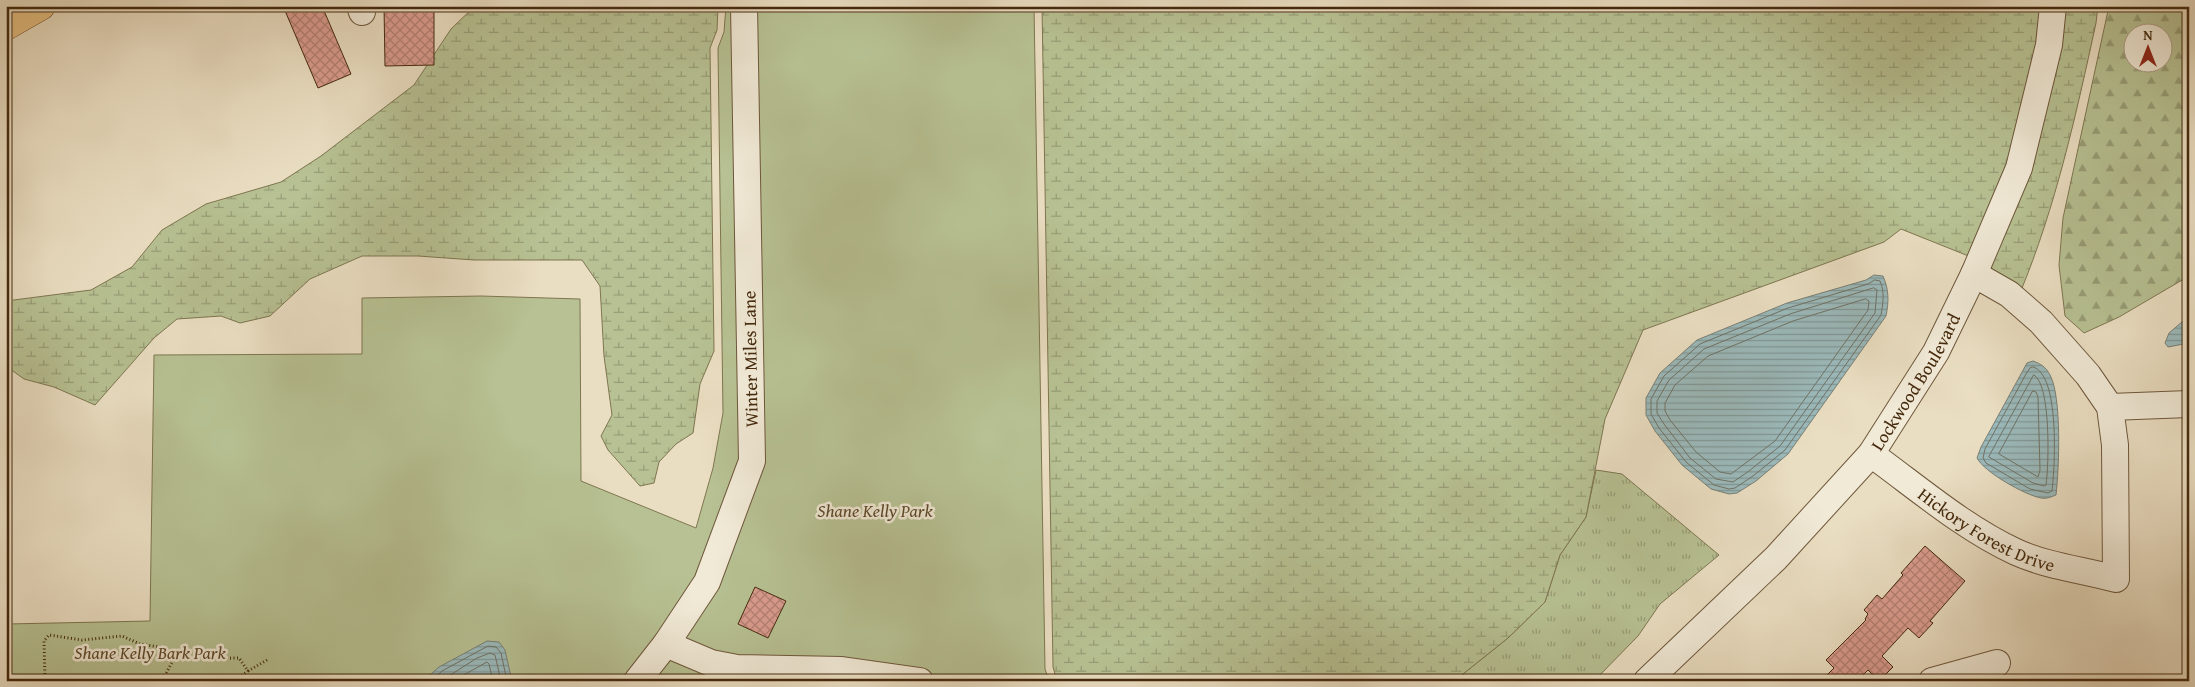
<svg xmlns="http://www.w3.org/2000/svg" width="2195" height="687" font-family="'Gentium Book Plus',serif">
	<defs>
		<pattern id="grass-tufts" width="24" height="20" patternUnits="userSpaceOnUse" patternTransform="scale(1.25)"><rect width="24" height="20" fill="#b7c193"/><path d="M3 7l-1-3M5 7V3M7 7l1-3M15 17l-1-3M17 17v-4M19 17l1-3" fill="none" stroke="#979d76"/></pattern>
		<pattern id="forest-firs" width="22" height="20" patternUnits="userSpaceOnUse" patternTransform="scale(1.25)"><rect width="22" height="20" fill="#b7c193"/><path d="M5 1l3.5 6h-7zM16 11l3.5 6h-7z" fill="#979d76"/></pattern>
		<pattern id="wetland-marsh" width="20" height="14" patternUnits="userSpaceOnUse" patternTransform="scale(1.25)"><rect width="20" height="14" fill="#b7c193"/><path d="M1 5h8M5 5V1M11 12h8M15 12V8" fill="none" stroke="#979d76"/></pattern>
		<pattern id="water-rules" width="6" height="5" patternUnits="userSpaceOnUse" patternTransform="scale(1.25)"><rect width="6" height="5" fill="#9bbabc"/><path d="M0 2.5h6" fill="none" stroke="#809797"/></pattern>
		<pattern id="building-cross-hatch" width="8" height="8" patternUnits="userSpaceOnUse" patternTransform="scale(1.25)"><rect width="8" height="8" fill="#da9c8f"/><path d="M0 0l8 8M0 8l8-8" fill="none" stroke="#b37f73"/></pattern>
	</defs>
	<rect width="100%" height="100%" fill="#eadec2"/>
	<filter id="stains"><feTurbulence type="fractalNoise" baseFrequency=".004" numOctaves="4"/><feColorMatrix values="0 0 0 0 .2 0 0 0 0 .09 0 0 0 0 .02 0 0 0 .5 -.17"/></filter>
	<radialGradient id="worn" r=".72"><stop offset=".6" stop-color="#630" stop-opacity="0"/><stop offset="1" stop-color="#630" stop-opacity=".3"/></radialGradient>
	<!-- grass -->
	<path fill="url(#grass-tufts)" stroke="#7e7650" d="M1596,470L1622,474L1719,555L1660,604L1638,636L1594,681H1460L1463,674L1508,638L1545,602L1560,555L1586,517Z"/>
	<!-- forest -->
	<path fill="url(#forest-firs)" stroke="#7e7650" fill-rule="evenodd" d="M2109,6H2189V276L2119,317L2084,333L2065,316L2059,265L2063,218ZM2132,32H2162V62H2132Z"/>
	<!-- wetland -->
	<path fill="url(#wetland-marsh)" stroke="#7e7650" d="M475,6H718L717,30L710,48L714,351L700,384L693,433L676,444L659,462L654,483L640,486L608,450L601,436L612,415L604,356L600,286L582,260H474L418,256H362L310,279L270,316L240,323L221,316L177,319L154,338L95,405L54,387L24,379L6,366V301L91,290L132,267L162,230L206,204L281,182L321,156L414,85L451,29Z
		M1042,6H2044L2010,165L1971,257L1901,229L1884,242L1643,330L1605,419L1586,517L1560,555L1545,602L1508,638L1463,674L1460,681H1057L1053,667Z
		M2063,6H2098L2096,23C2076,115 2056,206 2020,293L1988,265Z"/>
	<!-- park -->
	<path fill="#b7c193" stroke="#7e7650" d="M726,6H1034L1045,669L1049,681H8L7,624L150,621L154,355L362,354V298L481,296L580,299L581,481L696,528L713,468L723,413L718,48L724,32Z"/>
	<!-- water -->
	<path fill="url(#water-rules)" stroke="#798076" d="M1874,275L1883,276C1889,290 1889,301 1886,316L1788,454L1756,481L1737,493L1729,494L1711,489L1682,465L1655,431L1646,415V398L1660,373L1697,340L1787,303L1866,280Z
		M2189,316V343L2168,347L2165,343L2169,333Z
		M2033,361C2041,364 2046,367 2050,375C2062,397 2059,469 2056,495C2051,497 2047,499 2041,498C2025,495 1984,472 1977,458L1981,447L2027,363Z
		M487,641L499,642L505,650L512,681H423L439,667Z"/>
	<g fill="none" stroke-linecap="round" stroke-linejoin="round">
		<!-- shore -->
		<path stroke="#707265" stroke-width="1" d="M1875,280L1880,281C1885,292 1883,303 1881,315L1785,450L1753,476L1735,488L1729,489L1714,485L1686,462L1659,428L1651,414V399L1664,376L1700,344L1788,308L1868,284Z
			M1874,288L1877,290L1875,313L1780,446L1749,471L1733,482L1716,479L1690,458L1664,424L1657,413V401L1669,380L1704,349L1790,314Z
			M1866,299L1869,301L1868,310L1775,441L1731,474L1720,472L1696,452L1670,420L1665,411V403L1675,385L1708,356L1793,321Z
			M2033,367C2060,374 2055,467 2052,491L2048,493L2030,489L1986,463L1983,458L1985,449L2026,374L2030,368Z
			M2034,375C2051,384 2049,465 2046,485L2044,486L2033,483L1989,457Z
			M2033,391L2036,392L2038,397L2040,470L2038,477L1999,454Z
			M431,681L442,671L488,646L496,647L501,653L507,681
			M441,681L477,658L490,653L495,655L501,681
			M453,681L487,662L489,664L493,681"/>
	</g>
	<!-- building -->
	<path fill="url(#building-cross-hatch)" stroke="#452a0e" d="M283,6H322L351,74L318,88Z
		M384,6H434V65L385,66Z
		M1925,546L1965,581L1930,621L1933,623L1919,638L1908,628L1882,656L1893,667L1879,681L1868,670L1857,681H1821L1834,668L1826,660L1866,620L1865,619L1868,614L1864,610L1877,595L1882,599L1903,575L1901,573Z
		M755,587L786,601L768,638L738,624Z"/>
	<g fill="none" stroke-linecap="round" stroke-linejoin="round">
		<!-- minor casing -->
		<g stroke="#6e573b" stroke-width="28">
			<g id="minor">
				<path d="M360,6L362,12"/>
				<path d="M2110,407L2189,404"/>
				<path id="s1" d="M1871,454C1918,488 1964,528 2016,552C2047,566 2083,570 2116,579L2115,445L2110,407L2088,375L2041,322L2009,294L1974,274"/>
				<path d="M666,644L711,663L737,668L842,670L920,681"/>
				<path d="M637,681L666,644L707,582L752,461L744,6"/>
				<path id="s2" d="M1647,681L1776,558L1871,454L1936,352L1974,274L2019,168L2049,45L2053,6"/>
				<path d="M1932,681L1997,663"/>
			</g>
		</g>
		<!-- major casing -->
		<g stroke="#452a0e" stroke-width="29">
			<path id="major" d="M6,26L41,6"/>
		</g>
		<!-- path -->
		<path stroke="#452a0e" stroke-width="3" stroke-dasharray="1 2.5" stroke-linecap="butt" d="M174,659L239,658L248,671L234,681
			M248,671L267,660
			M45,681L44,641L49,635L82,640L122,636L140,644L166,648L174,659L164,677L159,681"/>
		<!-- minor -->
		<use href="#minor" stroke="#f1ead7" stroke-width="26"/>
		<!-- major -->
		<use href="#major" stroke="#e5bf81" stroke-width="28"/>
	</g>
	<g text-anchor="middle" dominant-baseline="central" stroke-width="5" stroke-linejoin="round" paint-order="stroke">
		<!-- street labels -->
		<g font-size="18" fill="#452a0e" stroke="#f1ead7">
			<text transform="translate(750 359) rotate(-91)">Winter Miles Lane</text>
			<text stroke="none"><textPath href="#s2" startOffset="404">Lockwood Boulevard</textPath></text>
			<text stroke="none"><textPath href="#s1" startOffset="139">Hickory Forest Drive</textPath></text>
		</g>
		<!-- park labels -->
		<g font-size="18" font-style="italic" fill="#5c4829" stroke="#f1ead7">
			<text x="875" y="510">Shane Kelly Park</text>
			<text x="150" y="652">Shane Kelly Bark Park</text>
		</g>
	</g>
	<!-- margin -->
	<rect width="2195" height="687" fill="none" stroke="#eadec2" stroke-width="25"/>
	<rect x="8" y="8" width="2180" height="672" fill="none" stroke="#452a0e" stroke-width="2.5"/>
	<rect x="12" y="12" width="2170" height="662" fill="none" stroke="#452a0e"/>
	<!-- north arrow -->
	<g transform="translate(2148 48)"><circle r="24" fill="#f1ead7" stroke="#ac9d87"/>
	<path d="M0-4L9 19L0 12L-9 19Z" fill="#8f2418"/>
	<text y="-8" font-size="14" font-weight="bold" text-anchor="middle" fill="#452a0e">N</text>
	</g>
	<rect width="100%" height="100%" filter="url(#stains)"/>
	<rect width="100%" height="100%" fill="url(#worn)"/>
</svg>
